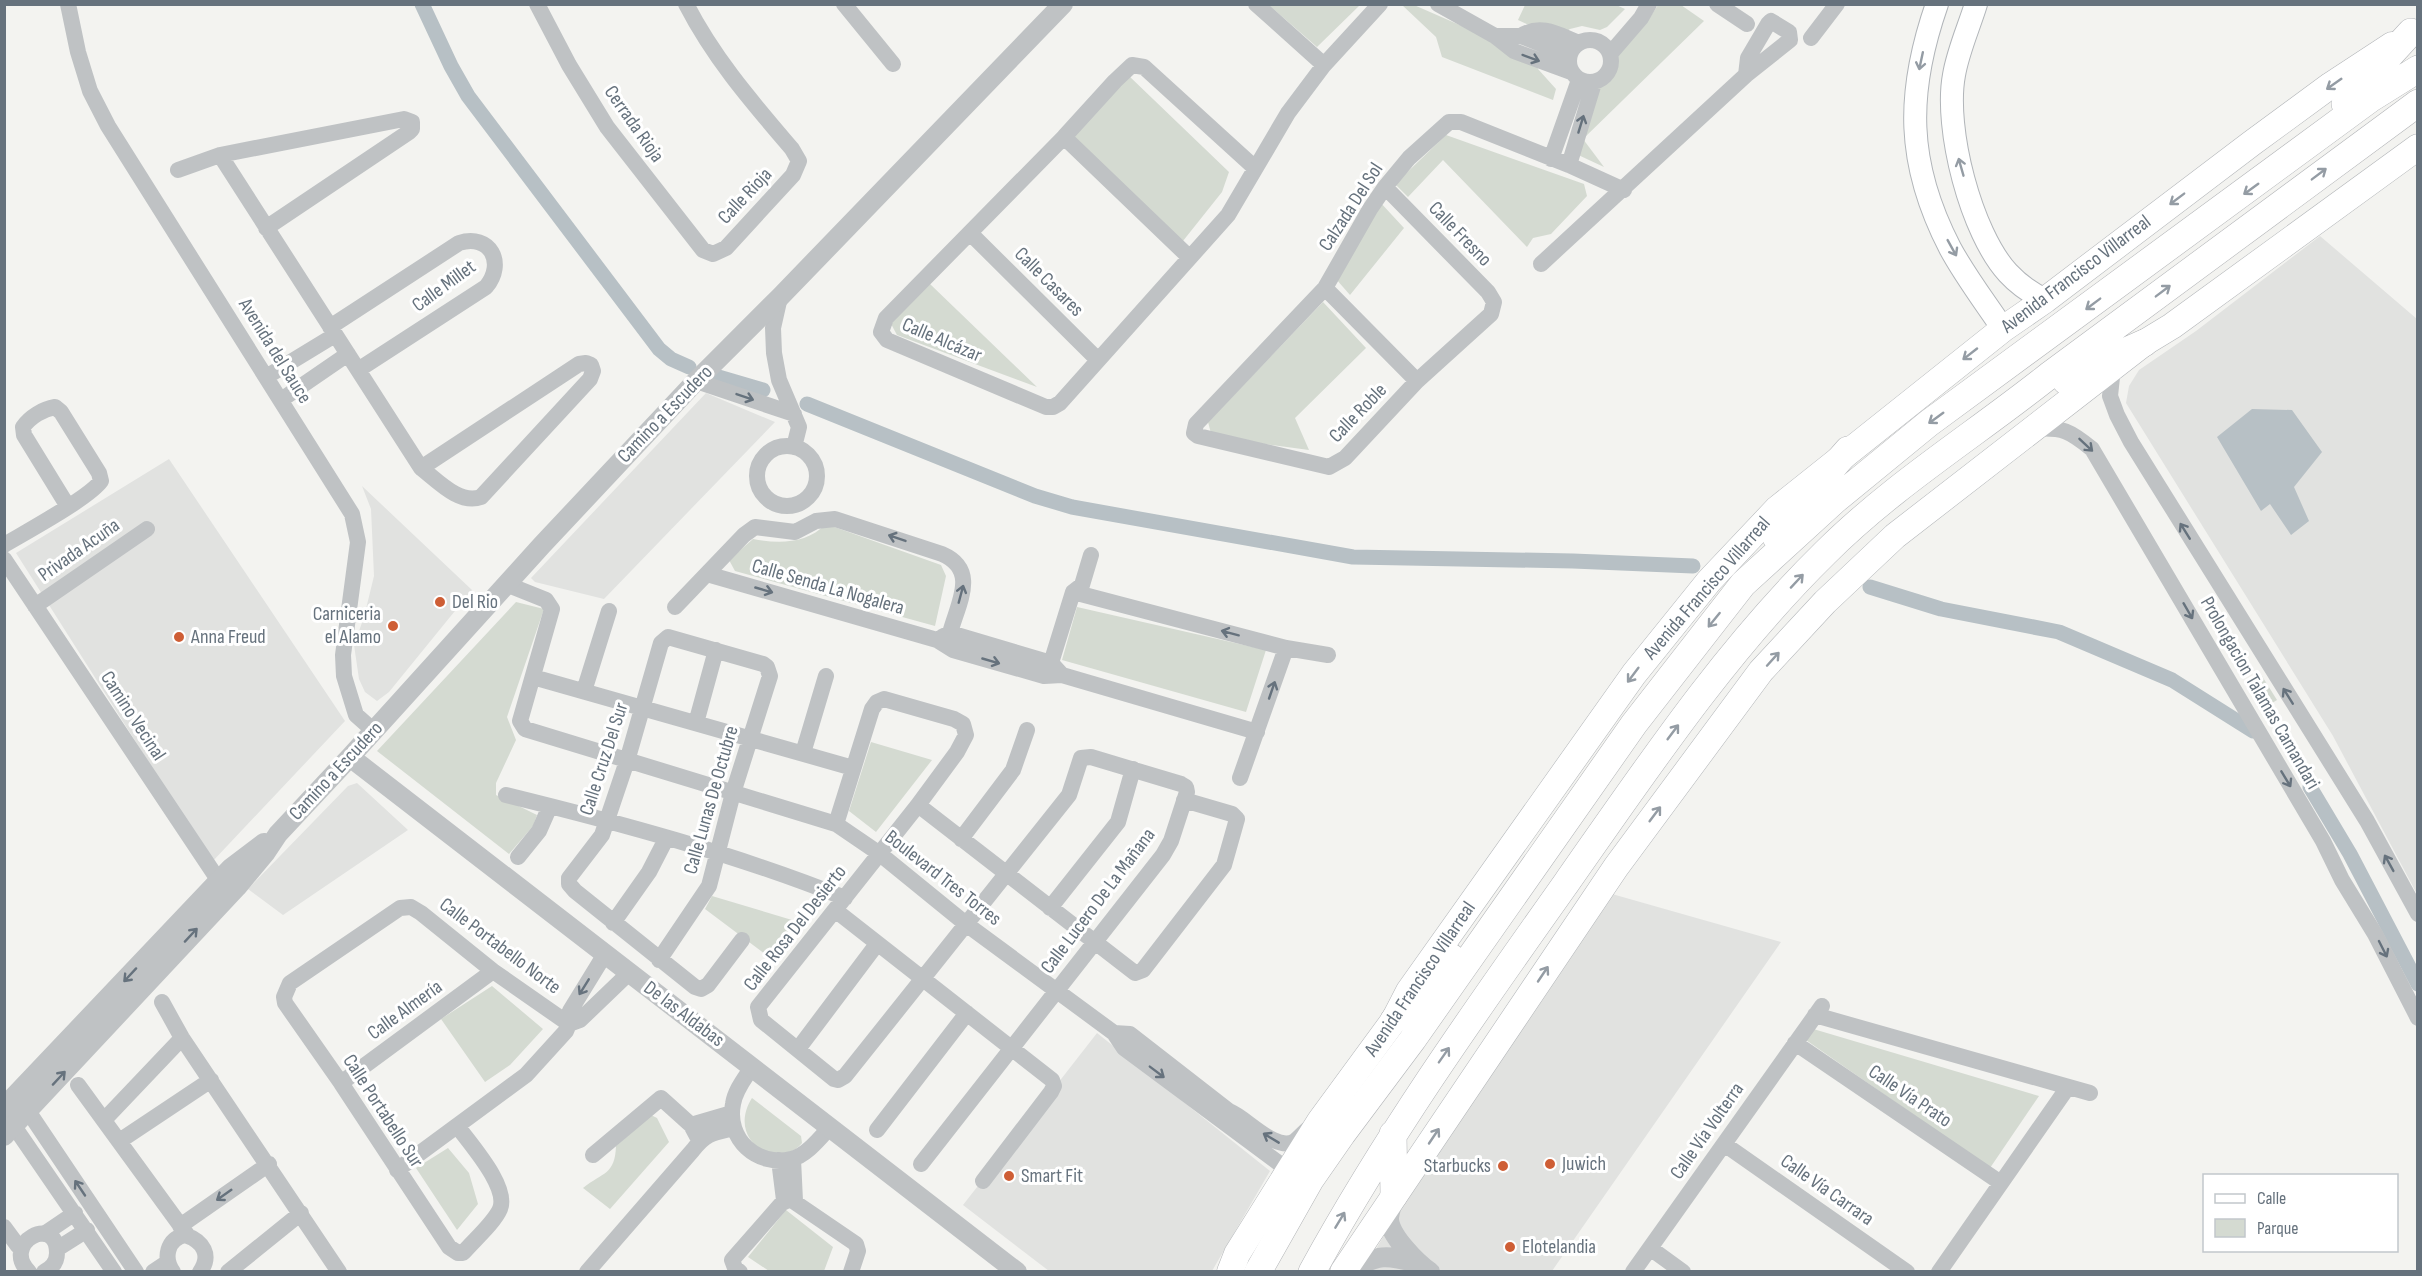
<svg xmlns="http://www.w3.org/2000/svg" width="2422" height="1276" font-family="'Sofia Sans Condensed',sans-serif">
	<rect width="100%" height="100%" fill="#f3f3f0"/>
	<!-- built -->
	<path fill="#e1e2e0" d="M2320,236L2417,319V894L2333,736L2126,403L2129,386L2139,370L2196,331Z
		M706,393L775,422L604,599L535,582L531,578Z
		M169,459L345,721L212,862L16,553Z
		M362,486L472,590L389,692L377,701L365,692L359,679L354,645L364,617L374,576L371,509Z
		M357,783L408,830L283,915L248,889L348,786Z
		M1605,892L1781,942L1552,1271L1362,1272L1428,1163L1565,966L1581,932Z
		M1097,1033L1270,1171L1212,1271H1049L963,1205Z"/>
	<!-- green -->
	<path fill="#d4dad1" d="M1614,4L1625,9L1607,27L1600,30L1582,26L1570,29L1556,38L1518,20L1525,5Z
		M1269,5H1360L1317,47Z
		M1402,5H1414L1535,58L1538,69L1556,89L1553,100L1442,57L1436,37Z
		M1658,5H1681L1704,21L1583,139L1604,167L1574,153L1596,86L1611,71L1614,58L1647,22Z
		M1128,75L1229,172L1222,192L1179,246L1069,137Z
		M1446,135L1584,184L1587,196L1551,234L1533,238L1527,247L1443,160L1408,197L1395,184Z
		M1379,201L1404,228L1350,295L1336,279Z
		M930,284L1037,387L897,335L890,322Z
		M1323,302L1366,348L1295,418L1309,450L1212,437L1208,422Z
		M826,524L941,565L946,576L935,626L735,571L729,560L753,539C779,544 806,544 826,524Z
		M516,602L544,609L507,717L516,740L496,783V795L537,815L533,826L509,854L377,751Z
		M1077,607L1266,650L1246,712L1062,660Z
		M2262,676L2277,700L2264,708L2249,685Z
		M871,742L932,760L876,832L849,811Z
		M712,896L802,923L773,960L705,909Z
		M492,986L543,1029L510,1065L485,1082L441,1019Z
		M1810,1028L2039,1096L1990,1168L1803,1038Z
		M752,1098L801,1136L802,1143C779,1172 725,1141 752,1098Z
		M651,1115L657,1118L669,1142L610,1209L583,1188C603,1172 615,1175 616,1146Z
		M448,1148L469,1173L478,1204L457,1230L416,1168Z
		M786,1210L833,1247L824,1271H769L748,1257Z"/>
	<!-- water -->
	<path fill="#b7c0c5" d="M2252,409L2292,410L2322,452L2294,487L2309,521L2291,535L2270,504L2261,511L2217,437Z"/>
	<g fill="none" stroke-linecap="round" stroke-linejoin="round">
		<!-- canal -->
		<path stroke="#b7c0c5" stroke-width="15" d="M422,4L451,66L468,96L659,349L671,359L689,367
			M715,376L763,390
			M807,404L1035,496L1072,507L1353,557L1573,561L1693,566
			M1870,587L1941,609L2059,632L2172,680L2253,731
			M2310,787L2350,854L2418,984"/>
		<!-- secondary casing -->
		<g stroke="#b1b5b9" stroke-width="24">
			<path id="secondary" d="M1937,4C1906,93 1906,163 1950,248C1965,276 1985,302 2003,329
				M1976,4C1969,27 1958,51 1954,75C1944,128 1971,233 2008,273C2019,285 2031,293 2045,300"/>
		</g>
		<!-- primary casing -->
		<g stroke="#b2b5b8" stroke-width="27">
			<path id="primary" d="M1230,1272L1237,1254L1320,1121L1394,1020L1409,991L1634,674L1709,581L1777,509L2003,329L2045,300L2252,143L2331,85L2392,45
				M1343,1272L1616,867L1761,671L1825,602L1895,536L2144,343L2172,326L2418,147"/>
		</g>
		<!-- trunk casing -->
		<g stroke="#b2b4b7" stroke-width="28">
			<path id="trunk" d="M2345,104L2411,32
				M2066,381L2097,364L2144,343
				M1776,537L1807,497L1848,450
				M1394,1020L1421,993L1451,957
				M1393,1134L1394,1195
				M1258,1272L1310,1180L1342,1134L1413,1039L1634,724L1743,584L1835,500L1929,423L2370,99L2418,69
				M1312,1272C1387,1135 1477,1009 1567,882C1647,768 1725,651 1825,553C1893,485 1976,434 2051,374L2418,103"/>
		</g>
		<!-- minor -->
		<path stroke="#bfc2c4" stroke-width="16" d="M68,4L78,52L90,91L108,126L352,514L358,542L343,655L344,676L356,715L374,731
			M537,4L569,65L607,127L703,250L713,254L726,248L793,175L799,161L792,149C752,102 715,60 686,4
			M844,4L893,64
			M1256,4L1324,65
			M1438,4L1495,36L1514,51L1571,72
			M1717,4L1747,24
			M1495,36H1521L1569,55
			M1521,36C1541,23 1559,35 1579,43
			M1811,38L1837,4
			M1569 61a21 21 0 1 1 42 0a21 21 0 1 1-42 0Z
			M1610,54L1641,18L1649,4
			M1064,137L1189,257
			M220,155L421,468
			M1551,159L1579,80
			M1569,165L1594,83
			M1255,168L1144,67L1132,65L1115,81L1064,137L886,318L881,332L887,340L1046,407H1053L1060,403L1228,215L1288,113L1324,65L1380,4
			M178,170L220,155L404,119L412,122V129L409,132L266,228
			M1385,187L1488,292L1494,302L1491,314L1417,381L1345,458L1329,467L1198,436L1194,433L1196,424L1325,288L1370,209L1385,187L1409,158L1449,122H1461L1569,165L1624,190
			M970,233L1098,360
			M1541,264L1746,75L1790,40L1789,32L1771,21L1768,24L1748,58L1746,75
			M1325,288L1417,381
			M780,297L773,328L774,353L779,380L799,427L794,447
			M330,327L459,243C490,233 506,263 486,287L358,370
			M586,363L591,365L593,371L590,379L481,497C459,505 437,480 421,468L579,364Z
			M2113,368L2110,396L2117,415L2131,442L2367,821L2418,914
			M266,377L335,335
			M696,381L794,414
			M281,400L348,354
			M2034,429C2063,427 2070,431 2092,449L2323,841L2342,880L2375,934L2418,1018
			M757 476a30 30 0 1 1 60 0a30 30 0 1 1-60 0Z
			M4,545C26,532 89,498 101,481L99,473L61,412L55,407C43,409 30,417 23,427L24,435L67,505
			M4,559L225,890
			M707,574L937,640L953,650L1044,676L1062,675L1257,732
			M506,584L546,600L552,609L520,721L525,729L836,824L880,854L966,924L1114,1033L1124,1048L1288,1170
			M1073,592L1286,648L1328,655
			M35,606L147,529
			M675,607L744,535L755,527L795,532L816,521L835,519L942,554C979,570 958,603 950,633
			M942,637L950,633L1051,663L1062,675
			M1051,663L1073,592L1082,585L1091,555
			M533,677L853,768
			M584,691L609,611
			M696,723L716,650
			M803,753L826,676
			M1240,778L1286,648
			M506,795C620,823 735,854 845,898
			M918,805L1135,973L1143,970L1224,865L1237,819L1232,814L1184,800
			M836,824L872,709L877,702L884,699L954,719L963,724L966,735L957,752L918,805L758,1007L761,1020L834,1079L838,1080L845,1076L1069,795L1081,758L1091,757L1181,784L1186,787L1187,792L1171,841L1163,855L921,1164
			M961,839L1013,770L1027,730
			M518,857L539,831L550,806
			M1050,908L1118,822L1133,769
			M835,910L1052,1080L1054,1086L1051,1092L983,1181
			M613,923L649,872L666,839
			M659,960L709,886L733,793L770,676L767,667L763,664L668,637L661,643L627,761L602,835L569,878V884L575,891L695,987L701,989L708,985L742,940
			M162,1002L182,1038L339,1272
			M1815,1015L2090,1093
			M569,1024L580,1020L629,973
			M1114,1033L1130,1034L1229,1111C1247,1118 1276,1153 1295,1141C1300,1137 1304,1132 1309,1128
			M1795,1043L2001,1183
			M798,1049L877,944
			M752,1067C745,1078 735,1090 733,1104C726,1139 757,1167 791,1159C806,1156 820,1138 830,1127
			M341,1083L493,971
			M78,1085L188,1236
			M15,1096L28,1111L136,1272
			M7,1116L114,1272
			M105,1119L182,1038
			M691,1125L732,1113
			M458,1127C471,1145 509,1187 500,1209C494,1223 473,1241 463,1253H458L449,1247L341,1083L285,1003L284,997L290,983L400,908L411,907L421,913L493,971L569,1024
			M877,1130L967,1013
			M121,1140L211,1080
			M1724,1144L1907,1272
			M593,1155L661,1098L691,1125L699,1140
			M793,1159L795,1201
			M779,1160L784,1200
			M397,1170L526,1075L566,1031L569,1024L570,1011L605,954
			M180,1226L269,1164
			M4,1227L18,1246
			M44,1234L75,1213
			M1650,1248L1683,1272
			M57,1249L87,1230
			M29,1272C0,1243 57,1213 57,1253C57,1262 52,1268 44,1272
			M153,1272L168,1262
			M173,1272C163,1258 167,1239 185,1235C203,1241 212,1255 200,1272
			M228,1272L301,1213
			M587,1272L693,1150C706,1133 713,1133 734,1128
			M740,1272L735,1268L732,1260L782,1203L790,1199L856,1244L858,1251L851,1272
			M1633,1272L1822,1006
			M1939,1272L2068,1087"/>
		<!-- tertiary -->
		<path stroke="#bfc2c4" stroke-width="20" d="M350,757L1017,1272
			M4,1107L231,868L264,843
			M4,1136L237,887L266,852L278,834L350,757L542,545L696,381L780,297L1063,4
			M1393,1200C1392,1206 1389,1213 1389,1219C1390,1236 1417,1263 1430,1272
			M1350,1272C1377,1253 1387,1255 1418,1263"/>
		<!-- secondary -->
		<use href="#secondary" stroke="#fff" stroke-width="22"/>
		<!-- primary -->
		<use href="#primary" stroke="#fff" stroke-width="26"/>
		<!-- trunk -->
		<use href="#trunk" stroke="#fff" stroke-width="27"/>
	</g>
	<!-- one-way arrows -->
	<defs><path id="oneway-shaft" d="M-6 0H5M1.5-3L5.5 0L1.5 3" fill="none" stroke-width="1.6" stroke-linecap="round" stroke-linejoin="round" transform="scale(1.5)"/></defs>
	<g stroke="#66727d">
		<use href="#oneway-shaft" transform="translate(1531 58) rotate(20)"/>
		<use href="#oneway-shaft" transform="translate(1581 124) rotate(-73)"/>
		<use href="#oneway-shaft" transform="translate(745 397) rotate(19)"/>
		<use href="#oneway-shaft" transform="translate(2086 445) rotate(43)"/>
		<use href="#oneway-shaft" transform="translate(2185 531) rotate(-122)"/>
		<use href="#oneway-shaft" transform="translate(897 538) rotate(-161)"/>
		<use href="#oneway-shaft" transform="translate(764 590) rotate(16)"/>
		<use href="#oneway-shaft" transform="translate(961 594) rotate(-75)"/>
		<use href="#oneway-shaft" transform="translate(2188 611) rotate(60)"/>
		<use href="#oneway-shaft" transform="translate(1230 633) rotate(-165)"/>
		<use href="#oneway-shaft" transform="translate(991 661) rotate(16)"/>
		<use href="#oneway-shaft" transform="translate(1272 690) rotate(-71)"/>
		<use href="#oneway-shaft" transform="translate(2288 696) rotate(-122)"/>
		<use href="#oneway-shaft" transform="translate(2286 779) rotate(59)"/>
		<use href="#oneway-shaft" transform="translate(2389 863) rotate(-119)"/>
		<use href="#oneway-shaft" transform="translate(191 935) rotate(-47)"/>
		<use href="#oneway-shaft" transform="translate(2383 949) rotate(63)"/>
		<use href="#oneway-shaft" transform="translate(130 975) rotate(133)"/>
		<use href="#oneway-shaft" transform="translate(584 987) rotate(122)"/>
		<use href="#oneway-shaft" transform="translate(1157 1072) rotate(37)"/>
		<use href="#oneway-shaft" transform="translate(59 1078) rotate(-47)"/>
		<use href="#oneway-shaft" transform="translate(1271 1138) rotate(-149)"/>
		<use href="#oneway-shaft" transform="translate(80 1188) rotate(-124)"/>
		<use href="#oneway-shaft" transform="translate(224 1195) rotate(145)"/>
	</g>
	<g stroke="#949ca4">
		<use href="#oneway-shaft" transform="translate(1921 61) rotate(102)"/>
		<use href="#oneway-shaft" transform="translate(2334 84) rotate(145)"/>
		<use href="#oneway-shaft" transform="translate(1961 167) rotate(-106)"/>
		<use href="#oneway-shaft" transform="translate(2319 174) rotate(-37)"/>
		<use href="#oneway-shaft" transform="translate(2251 189) rotate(144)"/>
		<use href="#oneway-shaft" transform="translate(2177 199) rotate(143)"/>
		<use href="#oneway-shaft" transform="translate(1952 248) rotate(61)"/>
		<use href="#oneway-shaft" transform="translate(2163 291) rotate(-37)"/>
		<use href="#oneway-shaft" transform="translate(2093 304) rotate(143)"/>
		<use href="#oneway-shaft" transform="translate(1970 354) rotate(142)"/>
		<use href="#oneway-shaft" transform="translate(1936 418) rotate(144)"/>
		<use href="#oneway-shaft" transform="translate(1797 581) rotate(-47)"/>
		<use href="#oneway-shaft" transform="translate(1714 620) rotate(129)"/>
		<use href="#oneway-shaft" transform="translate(1773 659) rotate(-48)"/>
		<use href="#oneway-shaft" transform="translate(1633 675) rotate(127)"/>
		<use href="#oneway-shaft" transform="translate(1673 732) rotate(-53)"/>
		<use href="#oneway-shaft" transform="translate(1655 814) rotate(-53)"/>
		<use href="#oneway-shaft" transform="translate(1543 974) rotate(-56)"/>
		<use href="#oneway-shaft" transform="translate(1444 1055) rotate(-55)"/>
		<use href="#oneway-shaft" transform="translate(1434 1136) rotate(-56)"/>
		<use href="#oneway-shaft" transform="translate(1340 1220) rotate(-59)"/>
	</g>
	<!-- markers -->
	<g fill="#ce5e35" stroke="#fff" stroke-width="2">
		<circle cx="440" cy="602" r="6"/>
		<circle cx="393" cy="626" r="6"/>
		<circle cx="179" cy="637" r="6"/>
		<circle cx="1550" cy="1164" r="6"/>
		<circle cx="1503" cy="1166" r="6"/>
		<circle cx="1009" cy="1176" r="6"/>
		<circle cx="1510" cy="1247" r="6"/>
	</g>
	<g text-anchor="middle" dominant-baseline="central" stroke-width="6" stroke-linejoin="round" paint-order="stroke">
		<!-- street labels -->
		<g font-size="20" fill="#66727d" stroke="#fff">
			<text transform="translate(634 124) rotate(55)">Cerrada Rioja</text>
			<text transform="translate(745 196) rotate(-47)">Calle Rioja</text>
			<text transform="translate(1351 207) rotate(-57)">Calzada Del Sol</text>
			<text transform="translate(1460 234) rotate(46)">Calle Fresno</text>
			<text transform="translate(2076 274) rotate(-37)">Avenida Francisco Villarreal</text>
			<text transform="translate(1049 282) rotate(45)">Calle Casares</text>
			<text transform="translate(444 286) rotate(-36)">Calle Millet</text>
			<text transform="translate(942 340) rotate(23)">Calle Alcázar</text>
			<text transform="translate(275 351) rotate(58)">Avenida del Sauce</text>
			<text transform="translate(1358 413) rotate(-46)">Calle Roble</text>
			<text transform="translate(665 414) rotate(-46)">Camino a Escudero</text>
			<text transform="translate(79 550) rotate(-35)">Privada Acuña</text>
			<text transform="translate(828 587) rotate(16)">Calle Senda La Nogalera</text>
			<text transform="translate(1707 588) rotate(-49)">Avenida Francisco Villarreal</text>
			<text transform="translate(2260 693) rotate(60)">Prolongacion Talamas Camandari</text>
			<text transform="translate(133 716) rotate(57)">Camino Vecinal</text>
			<text transform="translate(604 759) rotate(-72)">Calle Cruz Del Sur</text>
			<text transform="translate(336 771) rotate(-47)">Camino a Escudero</text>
			<text transform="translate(711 800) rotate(-74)">Calle Lunas De Octubre</text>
			<text transform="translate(943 878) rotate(38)">Boulevard Tres Torres</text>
			<text transform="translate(1098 901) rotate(-53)">Calle Lucero De La Mañana</text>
			<text transform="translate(795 928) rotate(-52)">Calle Rosa Del Desierto</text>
			<text transform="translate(500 946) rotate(37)">Calle Portabello Norte</text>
			<text transform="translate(1420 979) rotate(-56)">Avenida Francisco Villarreal</text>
			<text transform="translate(405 1010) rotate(-36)">Calle Almería</text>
			<text transform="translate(684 1014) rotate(37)">De las Aldabas</text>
			<text transform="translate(1910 1096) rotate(34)">Calle Vía Prato</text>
			<text transform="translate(383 1111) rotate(57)">Calle Portabello Sur</text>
			<text transform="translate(1707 1131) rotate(-55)">Calle Vía Volterra</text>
			<text transform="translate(1827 1190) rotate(35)">Calle Vía Carrara</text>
		</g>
		<!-- poi labels -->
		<g font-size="20" fill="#66727d" stroke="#fff" text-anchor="start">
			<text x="452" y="602">Del Rio</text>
			<text x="381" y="614" text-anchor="end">Carniceria<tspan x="381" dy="23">el Alamo</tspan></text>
			<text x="191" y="637">Anna Freud</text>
			<text x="1562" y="1164">Juwich</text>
			<text x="1491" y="1166" text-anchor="end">Starbucks</text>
			<text x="1021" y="1176">Smart Fit</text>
			<text x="1522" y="1247">Elotelandia</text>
		</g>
	</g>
	<!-- border -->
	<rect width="2422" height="1276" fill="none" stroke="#66727d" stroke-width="12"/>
	<!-- legend -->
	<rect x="2203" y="1174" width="195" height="78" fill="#ffffff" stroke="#c2c7cb" stroke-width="1.5"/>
	<rect x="2215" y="1194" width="30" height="9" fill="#ffffff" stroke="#c2c7cb" stroke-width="1.5"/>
	<text x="2257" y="1204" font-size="18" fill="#66727d">Calle</text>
	<rect x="2215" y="1219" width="30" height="18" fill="#d4dad1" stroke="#c2c7cb" stroke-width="1.5"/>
	<text x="2257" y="1234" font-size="18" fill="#66727d">Parque</text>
</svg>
